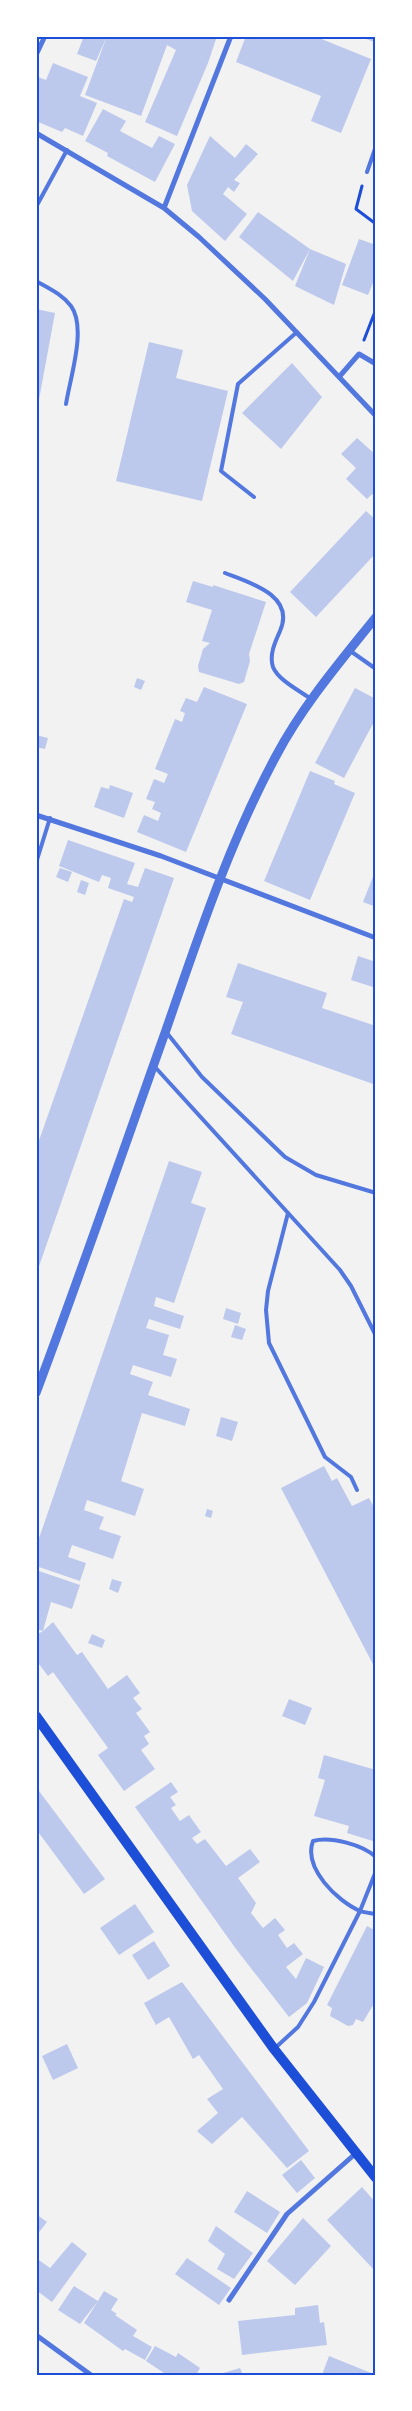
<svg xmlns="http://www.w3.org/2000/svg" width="412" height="2411" font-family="'Golos Text',sans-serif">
	<rect width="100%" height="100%" fill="#f2f2f2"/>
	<!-- building -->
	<path fill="#bdc9ec" d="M84,36H107L96,61L77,54Z
		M107,36H147L155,39L156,36H217L208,63L177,136L145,122L176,50L167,45L141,116L85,95Z
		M246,36H314L371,59L341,133L311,121L321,96L236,62Z
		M359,36H376L374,42Z
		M53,63L88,77L80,96L97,103L83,136L65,128L62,132L36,121V81L38,77L46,80Z
		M103,109L126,121L120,131L152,148L159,136L175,144L155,182L107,156L108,153L85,141Z
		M210,136L235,158L246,144L258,154L234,180L240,183L234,192L228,187L223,194L247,214L225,241L192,211L187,185Z
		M258,212L310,249L346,264L334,305L295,286L310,249L293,281L239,237Z
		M359,239L376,245V275L368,295L342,285Z
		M36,309L55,313L38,405H36Z
		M149,342L183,350L176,378L228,391L202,501L116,481Z
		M292,363L322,397L281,449L242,413Z
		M357,438L376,455V498L372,494L367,499L346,479L356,468L341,454Z
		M366,511L376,520V553L316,617L290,592Z
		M193,581L213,587V585L266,602L249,654L250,661L244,682L239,684L199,672L198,666L203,649L210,643L202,641L212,610L186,602Z
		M137,678L145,681L141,690L134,687Z
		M204,687L247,704L186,852L137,832L144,815L158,821L161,813L152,809L155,802L146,799L154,779L164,783L168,774L155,769L175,719L182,722L185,713L180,711L186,698L197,702Z
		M355,688L376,699V718L344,778L315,763Z
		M36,735L48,738L45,749L36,747Z
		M310,771L335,781L334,784L355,793L310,900L264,881Z
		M110,785L133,793L124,818L94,807L101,787L109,789Z
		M68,840L135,863L127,884L138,887L145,868L174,878L37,1272L36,1149L124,899L132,902L134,897L108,888L111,878L102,875L99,882L59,866Z
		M60,868L72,872L68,882L56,877Z
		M376,869V907L363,902Z
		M81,880L89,883L85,895L77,892Z
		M358,956L376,962V988L351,980Z
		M238,963L327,993L322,1008L376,1026V1085L231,1034L243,1002L226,997Z
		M169,1161L202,1172L191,1203L206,1208L174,1303L156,1297L154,1306L184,1316L180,1329L149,1319L146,1328L169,1335L163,1355L177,1359L171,1377L133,1365L130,1374L153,1382L148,1395L190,1409L185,1426L142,1413L121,1481L144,1489L135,1516L87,1500L84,1510L104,1517L99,1529L121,1536L113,1559L72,1545L68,1557L86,1563L80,1581L36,1566V1547Z
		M226,1308L241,1313L238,1324L223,1319Z
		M235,1325L246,1329L242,1340L231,1337Z
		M221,1417L238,1422L232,1441L216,1436Z
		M324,1466L332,1481L337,1478L352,1506L369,1498L376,1511V1670L281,1488Z
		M207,1509L213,1511L211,1518L205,1516Z
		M36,1570L80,1585L72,1609L51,1602L43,1631L53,1622L77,1655L82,1652L108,1689L127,1675L140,1693L133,1698L142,1709L136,1713L150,1732L144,1736L149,1744L141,1750L155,1769L124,1791L98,1755L108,1748L53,1672L48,1676L36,1660V1635L43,1631L36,1629Z
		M112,1579L122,1582L118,1593L109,1589Z
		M92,1634L105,1640L102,1648L88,1643Z
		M289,1699L312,1708L305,1725L282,1716Z
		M324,1755L376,1770V1842L347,1833L349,1826L314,1816L325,1780L318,1778Z
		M171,1782L178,1792L170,1797L176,1805L171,1808L180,1821L189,1815L201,1832L192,1838L197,1844L205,1839L226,1866L250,1849L260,1862L238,1878L256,1903L251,1913L263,1928L275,1918L285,1930L278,1935L287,1948L294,1943L303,1954L286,1967L296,1979L306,1958L324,1967L307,2003L289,2017L236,1949L135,1807Z
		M36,1787L105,1879L84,1894L36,1829Z
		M135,1904L154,1932L119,1955L100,1928Z
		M367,1926L376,1931V2000L363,2022L356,2019L353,2025L348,2026L330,2016L332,2008L327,2005Z
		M154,1941L170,1966L148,1980L132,1955Z
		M182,1982L309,2151L287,2168L242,2117L212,2144L197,2131L218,2113L207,2099L223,2089L199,2055L193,2059L169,2017L156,2025L144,2003Z
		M67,2044L78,2068L53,2080L42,2056Z
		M301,2160L315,2178L297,2193L282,2175Z
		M362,2187L376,2203V2272L327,2220Z
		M247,2191L280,2212L267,2233L234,2212Z
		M36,2214L47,2222L36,2236Z
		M303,2218L331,2246L295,2285L267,2261Z
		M216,2226L253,2253L234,2279L217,2269L225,2254L208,2241Z
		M72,2242L87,2254L52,2302L36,2290V2258L50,2268Z
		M187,2258L231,2288L219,2305L175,2274Z
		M74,2286L98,2301L104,2291L118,2299L111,2310L117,2314L115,2315L137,2330L133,2336L152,2347L145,2360L125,2349L123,2351L84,2323L98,2301L80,2324L58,2310Z
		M318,2305L320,2323L324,2322L327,2345L242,2355L238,2321L295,2315V2308Z
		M155,2346L176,2357L178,2353L200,2368L196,2375H167L146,2361Z
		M329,2356L376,2375H322Z
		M240,2368L243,2375H220V2374Z"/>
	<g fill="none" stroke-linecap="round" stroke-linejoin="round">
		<!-- path -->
		<path stroke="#1d4ed8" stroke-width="3" d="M362,186L356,209L376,224
			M364,340L376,309"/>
		<!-- service -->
		<path stroke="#5277de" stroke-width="4" d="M367,172L376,146
			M36,207L67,150
			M36,281C48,288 62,294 71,306C87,328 70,378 66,404
			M254,497L221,471L238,384L297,332
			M225,573C248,582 296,595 280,631C275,642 269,655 273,667C278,680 300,691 311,699
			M349,650L376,669
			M36,863L50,818
			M167,1033L202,1077L285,1157L316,1175L376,1193
			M155,1067L340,1270L351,1286L376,1336
			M288,1213L268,1291L266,1310L269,1343L325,1457L351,1477L357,1490
			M376,1857C363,1845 331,1836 313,1841C303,1868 337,1901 360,1911C365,1913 371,1913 376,1914
			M274,2049L298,2027L314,2002L360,1911L376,1871"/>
		<!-- minor -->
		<path stroke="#5277de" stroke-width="5" d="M36,55L45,36
			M36,133L164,208L199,237L265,299L376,416
			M164,208L231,36
			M339,377L359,354L376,364
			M36,815L161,856L376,938
			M229,2300L287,2214L355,2154
			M36,2335L91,2375"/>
		<!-- tertiary -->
		<path stroke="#5277de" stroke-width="9" d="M36,1393C81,1273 123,1151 166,1030C198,938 229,843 276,756C303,705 340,662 376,617"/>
		<!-- secondary -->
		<path stroke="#1d4ed8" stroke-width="10" d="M36,1716L274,2049L376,2178"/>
	</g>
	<!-- border -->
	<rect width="412" height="2411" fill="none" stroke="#ffffff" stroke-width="75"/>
	<rect x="38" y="38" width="336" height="2336" fill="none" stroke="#1d4ed8" stroke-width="2"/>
</svg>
